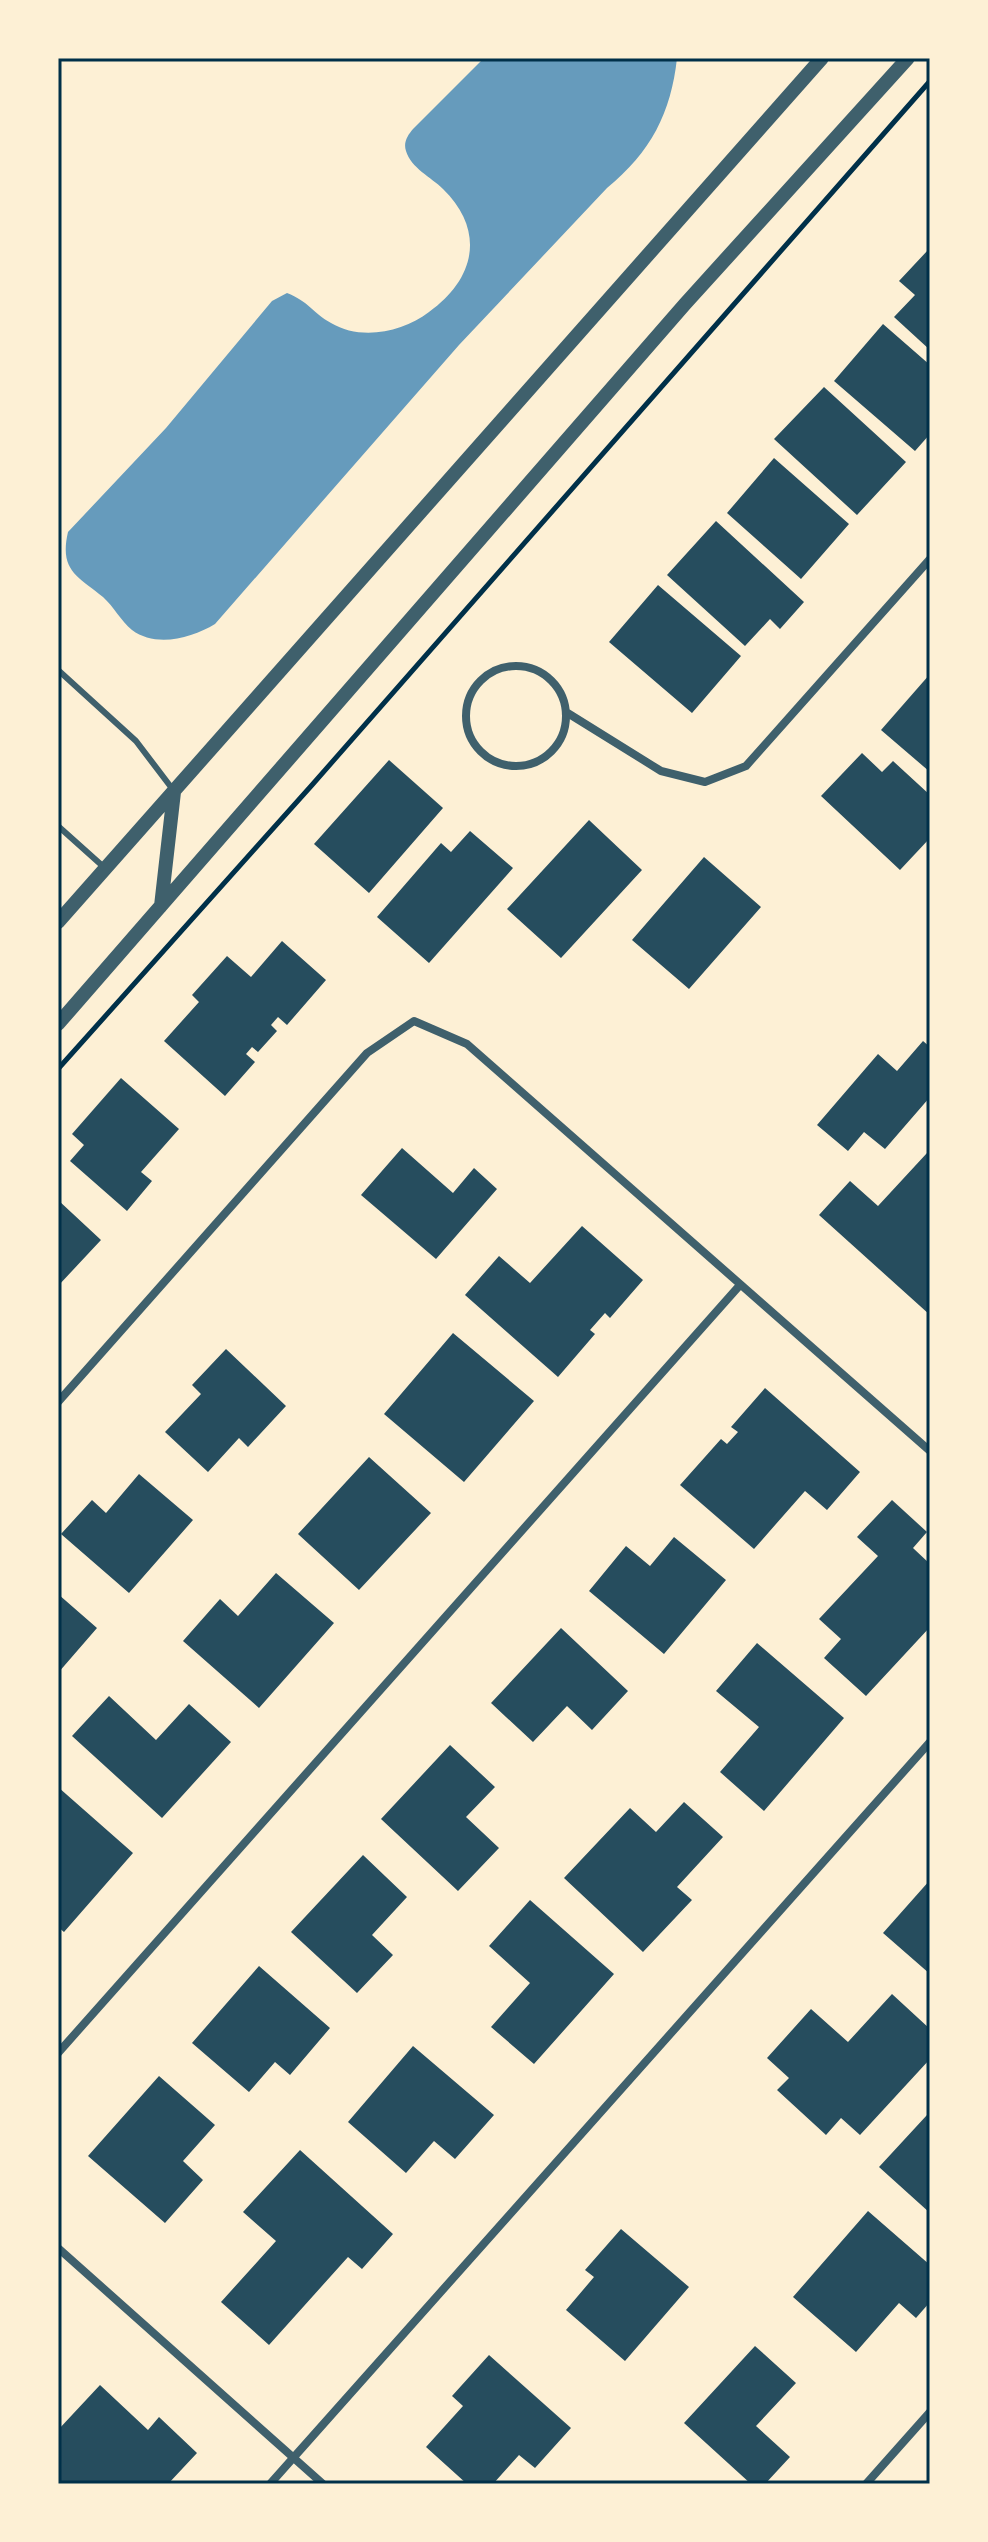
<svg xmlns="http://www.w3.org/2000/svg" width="988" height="2542" font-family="Montserrat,sans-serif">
	<rect width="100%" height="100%" fill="#fdf0d5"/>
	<!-- water -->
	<path fill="#669bbc" d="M484,58H677C671,113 651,152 607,188L459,345L215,624C192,638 156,648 132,630C121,621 114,607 103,597C78,576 59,571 68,532L166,428L272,301L287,293C308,301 313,313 331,323C361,341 403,332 429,312C475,279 486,231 443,189C431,177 411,168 406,151C403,142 408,135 413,129Z"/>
	<!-- building -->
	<path fill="#264d5e" d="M928,250L930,252V350L894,317L915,295L899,281Z
		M883,324L930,365V434L915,451L834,381Z
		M824,387L906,462L857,515L774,439Z
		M774,458L849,524L801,579L727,513Z
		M716,521L804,602L780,629L770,619L745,646L667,575Z
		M658,585L741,656L692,713L609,642Z
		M930,674V772L881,730Z
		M862,753L882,772L893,761L930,795V838L900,870L821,796Z
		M389,760L443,808L369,893L314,844Z
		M589,820L642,870L561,958L507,909Z
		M470,831L513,868L429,963L377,917L441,843L451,852Z
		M704,857L761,907L689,989L632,940Z
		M282,941L326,980L287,1025L278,1017L271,1025L277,1031L258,1052L252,1047L246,1054L255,1062L225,1096L164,1041L199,1002L192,995L227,956L251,977Z
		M923,1041L930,1047V1097L885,1149L864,1132L848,1151L817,1125L878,1054L897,1071Z
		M121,1078L179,1129L141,1172L152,1181L127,1211L70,1161L84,1145L72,1134Z
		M402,1148L453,1193L474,1168L497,1189L436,1259L361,1195Z
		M927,1153L930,1156V1315L819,1215L850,1181L878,1206Z
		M58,1200L101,1240L58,1286Z
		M582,1226L643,1280L610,1318L605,1313L590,1330L595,1334L558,1377L465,1295L499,1256L530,1283Z
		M453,1333L534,1401L464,1482L384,1414Z
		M226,1349L286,1406L248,1447L239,1438L208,1472L165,1432L201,1394L192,1385Z
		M765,1388L860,1472L827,1510L805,1491L754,1549L680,1485L721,1439L727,1444L738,1432L731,1427Z
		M369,1457L431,1513L359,1590L298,1534Z
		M139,1474L193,1520L129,1593L61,1534L92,1500L106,1513Z
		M892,1500L927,1532L913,1548L930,1564V1627L866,1696L824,1658L841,1639L819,1619L878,1556L857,1537Z
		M674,1537L726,1580L664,1654L589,1591L626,1546L650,1566Z
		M276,1573L334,1623L259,1708L183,1641L220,1599L238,1616Z
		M58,1594L97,1628L58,1673Z
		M561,1628L628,1691L592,1730L567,1706L533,1742L491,1703Z
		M757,1643L844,1718L764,1811L720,1772L759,1727L716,1691Z
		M109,1696L156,1740L189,1704L231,1742L162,1818L72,1736Z
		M450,1745L495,1787L466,1817L499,1848L458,1891L381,1819Z
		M58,1787L133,1853L64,1932L58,1927Z
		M684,1802L723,1837L677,1887L692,1900L643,1952L564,1878L630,1808L656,1832Z
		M363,1855L407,1897L372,1935L393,1955L357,1993L291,1932Z
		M930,1880V1974L883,1933Z
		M530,1900L614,1974L534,2064L491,2027L530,1983L489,1946Z
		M259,1966L330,2028L290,2075L275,2062L249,2092L192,2043Z
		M892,1994L930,2029V2059L860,2135L841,2118L826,2135L777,2090L789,2078L767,2058L811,2009L848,2042Z
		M413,2046L494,2115L455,2159L434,2141L406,2173L348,2122Z
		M159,2076L215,2125L183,2161L203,2180L165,2223L88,2156Z
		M927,2115L930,2117V2213L879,2167Z
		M300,2150L393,2234L362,2269L348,2257L269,2345L221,2302L276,2241L243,2212Z
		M868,2211L930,2265V2302L916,2318L899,2303L856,2352L793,2297Z
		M621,2229L689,2287L625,2361L566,2310L594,2277L585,2270Z
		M755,2346L796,2383L756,2426L790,2457L765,2484H751L684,2423Z
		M489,2355L571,2428L535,2468L519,2455L493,2484H467L426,2447L463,2406L452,2396Z
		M100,2385L148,2430L159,2417L197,2453L168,2484H58V2430Z"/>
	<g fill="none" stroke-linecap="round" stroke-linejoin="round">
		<!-- path -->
		<path stroke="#003049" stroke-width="5" d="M58,1069L312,785L930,81"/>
		<!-- service -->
		<path stroke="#3f606c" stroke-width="6" d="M58,670L136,741L174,791
			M58,826L106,869"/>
		<!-- minor -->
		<path stroke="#3f606c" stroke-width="8" d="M466 716a50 50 0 1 1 100 0a50 50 0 1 1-100 0Z
			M566,712L661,771L705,782L746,766L930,559
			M58,1402L367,1053L414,1021L467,1044L930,1451
			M58,2053L740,1285
			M58,2248L323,2484
			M270,2484L930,1742
			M866,2484L930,2412"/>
		<!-- tertiary -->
		<path stroke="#3f606c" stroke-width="14" d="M161,906L174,792
			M58,922L822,58
			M58,1024L685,304L908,58"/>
	</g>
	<!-- border -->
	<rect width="988" height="2542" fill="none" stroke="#fdf0d5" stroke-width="120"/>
	<rect x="60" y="60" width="868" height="2422" fill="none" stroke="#003049" stroke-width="3"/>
</svg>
